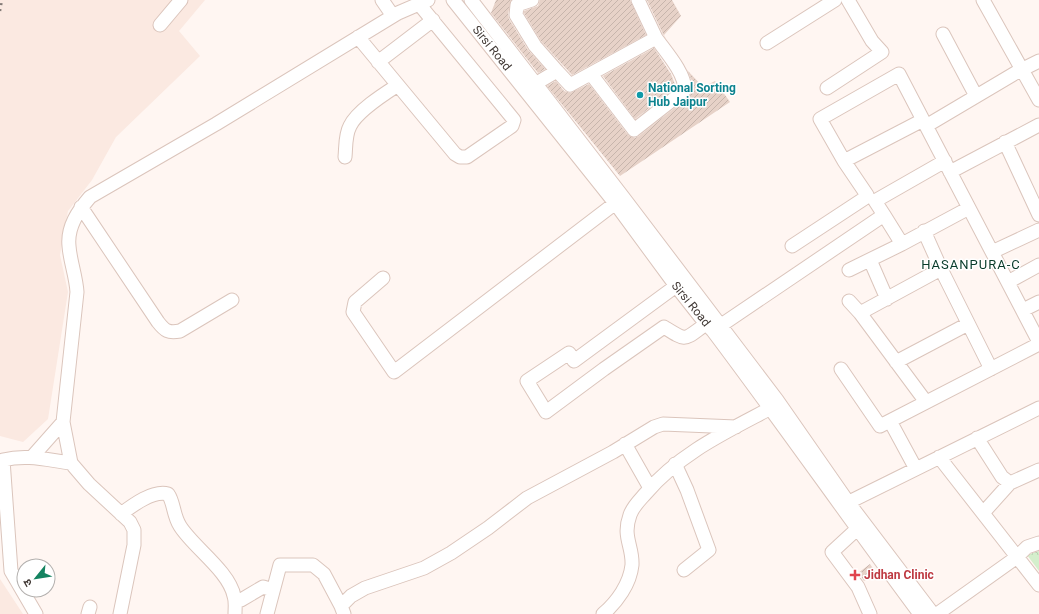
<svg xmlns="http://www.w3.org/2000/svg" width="1039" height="614" font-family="Roboto,'Noto Sans Devanagari',sans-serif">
	<defs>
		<pattern id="park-crowns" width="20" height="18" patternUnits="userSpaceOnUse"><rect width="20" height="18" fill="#d4efcc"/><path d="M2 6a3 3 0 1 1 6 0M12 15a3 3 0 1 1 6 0" fill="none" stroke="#b7ceb0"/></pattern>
		<pattern id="building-hatch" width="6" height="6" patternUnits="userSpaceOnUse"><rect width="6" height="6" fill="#e7d2c8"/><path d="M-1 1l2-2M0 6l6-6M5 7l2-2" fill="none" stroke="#c7b5ac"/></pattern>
	</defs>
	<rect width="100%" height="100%" fill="#fff6f2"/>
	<!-- built -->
	<path fill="#fbe9e1" d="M0,0H205L179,31L200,56L116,137L92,180L68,211L60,255L68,292L48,419L23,442L0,436Z
		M0,576V579L23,614H0Z"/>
	<!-- park -->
	<path fill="url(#park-crowns)" d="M1039,551V571L1027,555Z"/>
	<!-- building -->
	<path fill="url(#building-hatch)" d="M496,0H511L508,14L509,19L528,50L545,69L538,73L491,13Z
		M540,0H630L646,35L572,75L541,41L524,13V11L538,6Z
		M647,0H672L681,16L664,35L666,39L663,34Z
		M654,48L671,74L676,87L635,119L603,76Z
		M687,70L703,87L715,81L730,102L620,176L547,86L556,81L564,91L570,93L589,84L628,135L635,138L639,136L690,96L693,89L692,81Z
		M870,564L876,573L864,581L858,573Z"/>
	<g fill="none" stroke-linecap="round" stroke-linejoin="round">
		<!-- minor casing -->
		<g stroke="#dbc5bc" stroke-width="15">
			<path id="minor" d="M382,0L393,16
				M453,0L615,203L676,286L706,324L713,331C783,424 850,520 920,614
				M471,0L623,197L777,400L848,502L933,614
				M532,0L517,5L516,15L535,46L557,71L535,84
				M983,0L1039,100
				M160,25L181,0
				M943,34L976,96
				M358,37L455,154L460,157H467L512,126L514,120L419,4
				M767,43L835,0
				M378,62L433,20
				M557,71L570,85L656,38L638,0
				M591,74L634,130L685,90C685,73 666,52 656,38
				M827,88L882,52L872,41L848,0
				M923,120L844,161L820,119L899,74L1039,342
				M926,126L1017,72L1039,61
				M1005,142L1039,215
				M345,157C346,147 345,135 350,126C357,111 384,94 398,85
				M950,172L1039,125
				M81,207L158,322C165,331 168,333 180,331L232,300
				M884,215L902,244L969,208
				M924,231L941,269L860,313L926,402
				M792,246L865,198L867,195L844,161
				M992,252L1039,230
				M870,260L887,299
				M941,269L991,369
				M849,270L902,244
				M383,278L355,302L353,312L394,372L622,198
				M1008,282L1039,265
				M676,286L574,361L569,353L527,381L546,412L604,369L664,327C688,342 683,340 706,324
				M849,301L860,313
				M1023,310L1039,302
				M714,330L884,215L875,201L945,161
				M896,362L968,324
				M841,369L880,426L1039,344
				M890,421L916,469
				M977,438L1002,477L1010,483L1039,470
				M625,444L650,488
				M32,457L63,422
				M939,457L1039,585
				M675,464L687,490L709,550L684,570
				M841,506L1039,408
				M983,513L1010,483
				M121,514C133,505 153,490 168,494C174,502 173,515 180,526C193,547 229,571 234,596C236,601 235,608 235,614
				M857,529L832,552L858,587L870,614
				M241,600L263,587L273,590
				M341,606L351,596L365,588L424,568L451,553L488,528L527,498L613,452L654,427L663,424L736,427
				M36,614L11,571L3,460C27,454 47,460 71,463
				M88,614L90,607
				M120,614L134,545V530L130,522L89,484L71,463L63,422L77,292C76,276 70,261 69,246C67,227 78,211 90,197L216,124L398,13L428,0
				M267,614L280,565H313L324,574L341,606L344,614
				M603,614C617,602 630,584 632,565C633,546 622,537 630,515C633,506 640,500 646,493C680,453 726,432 771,408
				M937,614L1017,557L1027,547L1039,543"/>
		</g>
		<!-- minor -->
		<use href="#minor" stroke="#fff" stroke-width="13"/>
		<!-- rail -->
		<path stroke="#837b77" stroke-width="2.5" stroke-dasharray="2 4" stroke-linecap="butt" d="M0,11L2,0"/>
	</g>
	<!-- markers -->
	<circle fill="#0f9aa8" stroke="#fff" stroke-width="1.5" cx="640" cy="95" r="4"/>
	<path fill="#e0444e" stroke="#fff" stroke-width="1.5" d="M853 569h4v4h4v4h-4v4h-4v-4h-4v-4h4z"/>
	<g text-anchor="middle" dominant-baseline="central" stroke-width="3" stroke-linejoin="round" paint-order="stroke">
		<!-- street labels -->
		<g font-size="12" fill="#413935" stroke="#fff">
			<text transform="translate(492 48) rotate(51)">Sirsi Road</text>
			<text transform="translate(691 304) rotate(51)">Sirsi Road</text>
		</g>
		<!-- culture labels -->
		<g font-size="12" font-weight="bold" fill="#0d838f" stroke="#fff" text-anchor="start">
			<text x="648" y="88">National Sorting<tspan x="648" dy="14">Hub Jaipur</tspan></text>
		</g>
		<!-- health labels -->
		<g font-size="12" font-weight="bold" fill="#be3a42" stroke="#fff" text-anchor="start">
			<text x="864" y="575">Jidhan Clinic</text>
		</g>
		<!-- neighbourhood labels -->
		<g font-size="13" letter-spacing="1" fill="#083b2a" stroke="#fff">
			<text x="971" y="264">HASANPURA-C</text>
		</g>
	</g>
	<!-- north arrow -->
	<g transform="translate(36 578) rotate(240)"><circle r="19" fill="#ffffff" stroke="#b3b0ae"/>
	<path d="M0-3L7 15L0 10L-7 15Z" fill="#148360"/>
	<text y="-6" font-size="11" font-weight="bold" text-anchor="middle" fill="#413935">उ</text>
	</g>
</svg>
